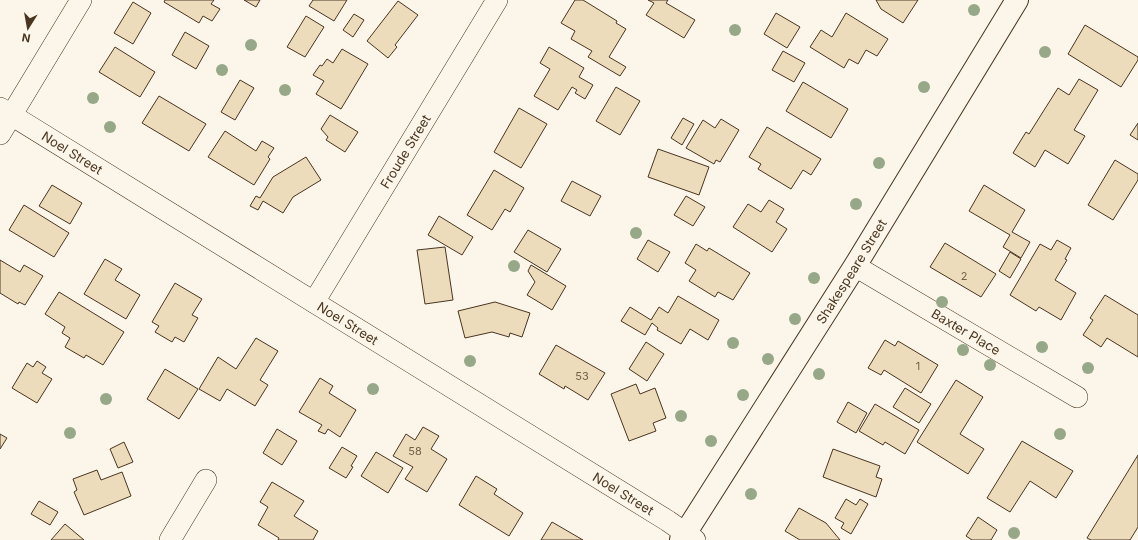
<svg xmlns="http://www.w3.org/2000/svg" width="1138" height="540" font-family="Inter,sans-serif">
	<rect width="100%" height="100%" fill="#fbf6e9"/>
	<!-- building -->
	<path fill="#ecdcbc" stroke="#4a3520" d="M165,0H214L211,4L220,9L212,21L203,16L199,23L164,2Z
		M244,0H260L256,7Z
		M313,0H347L334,21L309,6Z
		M575,0H583L617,21L616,23L626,29L609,57L626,67L620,76L588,57L592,51L571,39L575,31L561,23Z
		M648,0H668L666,3L695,20L684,38L646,15L654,3Z
		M876,0H918L903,23L881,9Z
		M398,1L418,15L395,45L397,47L388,58L367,41Z
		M133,2L151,13L133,44L114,33Z
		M776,13L800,27L787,48L764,34Z
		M846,13L888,39L877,56L866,50L858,64L849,59L844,68L810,47L821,30L832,37Z
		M354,14L364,20L353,37L343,30Z
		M306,16L324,27L305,57L287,47Z
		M1085,25L1138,57V60L1121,87L1068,54Z
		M185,32L209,46L196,69L172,55Z
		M115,47L155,72L140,97L99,72Z
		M549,47L584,68L579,77L593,85L585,99L575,93L577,90L572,87L558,110L534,96L550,69L540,63Z
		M342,49L368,64L341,109L316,94L324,81L313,75L320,65L322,66L327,59L333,63Z
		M783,51L805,63L794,82L772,70Z
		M1079,79L1098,90L1074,130L1085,136L1068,164L1045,150L1035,167L1013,153L1026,132L1029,134L1058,88L1069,95Z
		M240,80L254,88L235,120L221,112Z
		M803,82L848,109L831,138L786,111Z
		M616,87L640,101L620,135L596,121Z
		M159,96L206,124L189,151L142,123Z
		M519,108L547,124L521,168L494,152Z
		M330,115L358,132L345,152L326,140L328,137L321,129Z
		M683,118L694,124L682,145L671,138Z
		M721,119L739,130L720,162L716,160L714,164L686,148L703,120L715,128Z
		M1138,123V140L1130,135Z
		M767,127L821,159L811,175L803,170L791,189L758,169L761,164L749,157Z
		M225,131L256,151L262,141L274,148L268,157L270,159L254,185L208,157Z
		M658,149L709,167L699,195L648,177Z
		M306,157L321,180L293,197L283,213L263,201L258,210L250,206L256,196L260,198L273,177Z
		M1115,160L1138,174V180L1113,220L1088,205Z
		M494,170L524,188L510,212L505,209L492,230L467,215Z
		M572,181L601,196L590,216L561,201Z
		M52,185L82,203L70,224L39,206Z
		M984,185L1025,210L1012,232L1030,242L1021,258L1003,247L1010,235L969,211Z
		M686,196L705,207L693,226L674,215Z
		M769,200L784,209L776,222L787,229L772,252L733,227L748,204L761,212Z
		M24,205L69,233L54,257L9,230Z
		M439,216L473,237L462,255L428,235Z
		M528,230L561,249L547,272L514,252Z
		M648,240L670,252L658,272L637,259Z
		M1057,240L1071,248L1065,259L1067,260L1055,280L1076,293L1061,320L1039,307L1036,311L1010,295L1040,244L1051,250Z
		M945,243L996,274L981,297L930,267Z
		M696,244L707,251L709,248L750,273L733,300L718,292L715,297L689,281L696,270L685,263Z
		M445,247L453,300L425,304L417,250Z
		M1010,252L1021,259L1010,278L999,271Z
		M105,259L122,269L115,280L140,295L126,319L84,294Z
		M0,260L20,272L24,265L43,276L25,305L19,302L18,304L0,293Z
		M531,265L566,286L552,310L527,295L535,282L528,271Z
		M175,283L202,299L192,315L198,318L184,342L175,337L172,342L155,332L159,326L152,322Z
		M59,292L124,332L103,365L86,355L84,358L65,347L70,338L62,333L65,327L45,314Z
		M1105,295L1138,315V357L1107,338L1101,347L1083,335L1093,320L1090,318Z
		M678,296L719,320L708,340L690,329L681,344L657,330L658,328L652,323L645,335L621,321L630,307L651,320L659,307L668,313Z
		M495,302L530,313L522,337L510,333L509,337L492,332L465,338L458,311Z
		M256,338L278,351L260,380L268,385L255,406L227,389L220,401L199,389L218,357L236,369Z
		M885,340L895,346L898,341L938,365L921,393L884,370L881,375L868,368Z
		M646,342L664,354L647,381L629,369Z
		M556,345L605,373L588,400L565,386L564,389L539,374Z
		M37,361L46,367L42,373L52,379L37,403L12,388L27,363L33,367Z
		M165,369L198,389L179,419L147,399Z
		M320,378L333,386L329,393L356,410L340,437L328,429L325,434L318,431L322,425L299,412Z
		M956,380L983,397L960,434L984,449L968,474L917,442Z
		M636,384L640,394L655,388L666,418L653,423L656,431L629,441L611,394Z
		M905,388L931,404L919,423L893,407Z
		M848,402L867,413L856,433L837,422Z
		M875,404L919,430L905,454L885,442L883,445L859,431Z
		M423,427L439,436L431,449L447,459L427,492L405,479L413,467L393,456L406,434L415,440Z
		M277,429L297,441L282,465L263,453Z
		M0,434L7,438L0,449Z
		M1022,441L1073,471L1056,498L1030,481L1010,512L987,498Z
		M124,442L133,462L118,468L110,449Z
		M342,447L357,456L351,466L353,467L346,478L329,468Z
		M833,449L880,466L876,477L882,479L876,497L823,477Z
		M376,452L403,468L388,493L361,476Z
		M1138,455V527L1130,540H1091L1087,538Z
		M97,470L101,480L122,472L131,496L84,515L74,492L77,490L73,479Z
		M476,476L497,489L494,494L523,513L509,536L459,505Z
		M272,482L304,501L294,516L318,531L313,540H278L279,538L258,525L268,507L260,502Z
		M846,499L856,505L860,499L868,504L851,534L841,528L844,523L835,518Z
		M39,501L58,512L50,525L31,514Z
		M799,508L826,523L840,540H800L785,531Z
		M978,517L997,530L991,540H972L966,536Z
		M552,522L583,540H541Z
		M65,524L84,540H51Z"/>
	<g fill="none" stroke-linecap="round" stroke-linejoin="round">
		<!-- street casing -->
		<g stroke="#4a3520" stroke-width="22">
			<g id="street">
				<path id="s1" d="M0,108L668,521L695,540"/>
				<path d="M0,134L81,0"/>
				<path id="s2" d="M855,266L1077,397"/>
				<path id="s3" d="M314,302L497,0"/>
				<path d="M170,540L206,480"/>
			</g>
		</g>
		<!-- secondary casing -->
		<g stroke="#4a3520" stroke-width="24">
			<g id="secondary">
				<path id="s4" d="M681,540L855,266L1017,0"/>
			</g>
		</g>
		<!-- street -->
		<use href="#street" stroke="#fbf6e9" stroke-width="21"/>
		<!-- secondary -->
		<use href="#secondary" stroke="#fbf6e9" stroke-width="22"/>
	</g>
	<!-- trees -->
	<g fill="#96a887">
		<circle cx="974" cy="10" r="6"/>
		<circle cx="735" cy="30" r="6"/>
		<circle cx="251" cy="45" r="6"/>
		<circle cx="1045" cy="52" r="6"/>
		<circle cx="222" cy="70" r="6"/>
		<circle cx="924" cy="87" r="6"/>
		<circle cx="285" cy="90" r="6"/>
		<circle cx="93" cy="98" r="6"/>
		<circle cx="110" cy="127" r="6"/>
		<circle cx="879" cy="163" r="6"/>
		<circle cx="856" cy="204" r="6"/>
		<circle cx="636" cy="233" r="6"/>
		<circle cx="514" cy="266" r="6"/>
		<circle cx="814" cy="278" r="6"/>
		<circle cx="942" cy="302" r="6"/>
		<circle cx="795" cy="319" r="6"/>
		<circle cx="733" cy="343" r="6"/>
		<circle cx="1042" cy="347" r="6"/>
		<circle cx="963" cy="350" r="6"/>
		<circle cx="768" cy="359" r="6"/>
		<circle cx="470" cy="361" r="6"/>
		<circle cx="990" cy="365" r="6"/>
		<circle cx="1088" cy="368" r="6"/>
		<circle cx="819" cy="374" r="6"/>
		<circle cx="373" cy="389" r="6"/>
		<circle cx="743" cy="395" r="6"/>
		<circle cx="106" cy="399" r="6"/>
		<circle cx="681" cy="416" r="6"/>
		<circle cx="70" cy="433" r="6"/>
		<circle cx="1060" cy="434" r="6"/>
		<circle cx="711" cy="441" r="6"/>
		<circle cx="751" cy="494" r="6"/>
		<circle cx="1014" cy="533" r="6"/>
	</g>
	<g text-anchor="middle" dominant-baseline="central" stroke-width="3" stroke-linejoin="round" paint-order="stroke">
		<!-- number labels -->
		<g font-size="11" fill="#725f47">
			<text x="964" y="276">2</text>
			<text x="918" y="366">1</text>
			<text x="582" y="376">53</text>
			<text x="415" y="451">58</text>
		</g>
		<!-- street labels -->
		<g font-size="13" fill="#4a3520" stroke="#fbf6e9">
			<text stroke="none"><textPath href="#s3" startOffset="176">Froude Street</textPath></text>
			<text stroke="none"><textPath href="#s1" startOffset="85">Noel Street</textPath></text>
			<text stroke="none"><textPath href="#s4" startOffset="318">Shakespeare Street</textPath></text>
			<text stroke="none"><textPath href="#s1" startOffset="409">Noel Street</textPath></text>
			<text stroke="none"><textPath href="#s2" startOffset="129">Baxter Place</textPath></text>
			<text stroke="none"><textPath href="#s1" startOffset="733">Noel Street</textPath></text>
		</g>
	</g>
	<!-- north arrow -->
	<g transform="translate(28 28) rotate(191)" stroke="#fbf6e9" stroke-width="3" paint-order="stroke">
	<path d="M0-3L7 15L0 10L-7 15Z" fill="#4a3520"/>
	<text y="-6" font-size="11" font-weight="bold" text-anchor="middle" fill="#4a3520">N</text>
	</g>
</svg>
